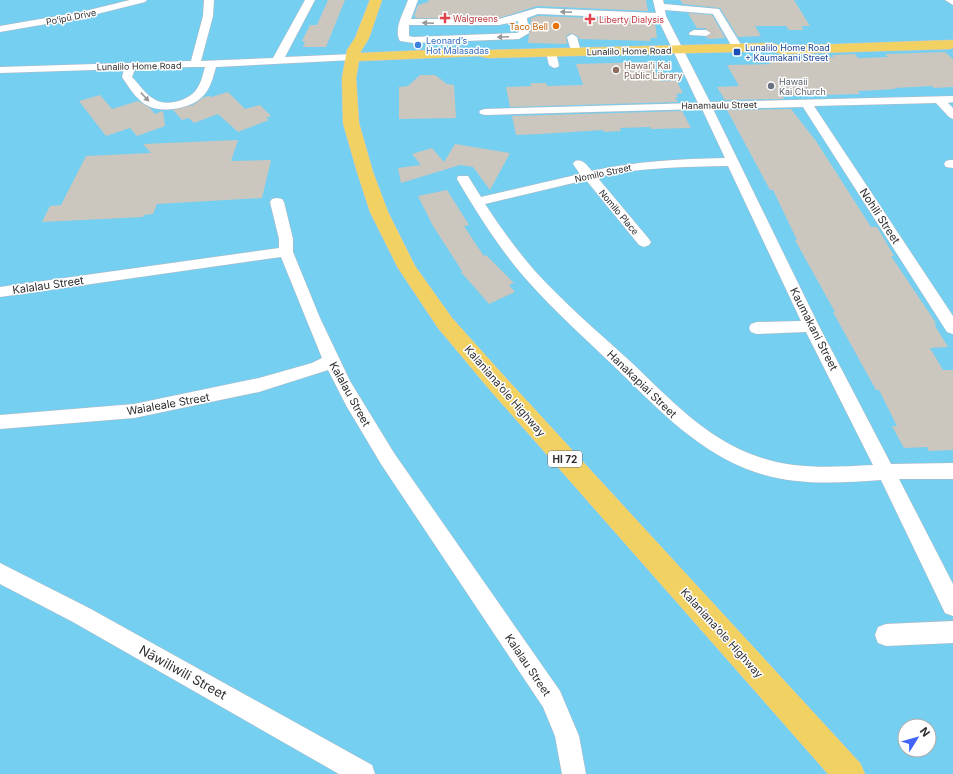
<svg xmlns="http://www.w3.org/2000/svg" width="953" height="774" font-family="Inter,sans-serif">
	<rect width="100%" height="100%" fill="#efe9e1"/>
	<!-- water -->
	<path fill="#75cff0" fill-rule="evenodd" d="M0,0H953V774H0ZM905,726H929V750H905Z"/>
	<!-- building -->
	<path fill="#cbc7bf" d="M328,0H345L326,47H303L305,42L302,41L310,25H317Z
		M429,0H646L648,11L537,6L499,18H417L414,16L418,5L428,2Z
		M680,0H794L810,26H801L804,30H789L786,26H755L761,36L738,37L720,8L683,4Z
		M688,13L712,15L725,38L709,39L708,37L712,34V32L706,28H697Z
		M538,16L650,20V22H655L657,38H650L651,41L579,39L578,36L571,33L566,36L567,44L528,43L531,18Z
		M945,52L953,59V87L934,88L932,86L894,88L896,89L858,91L860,94L787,96L783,97L784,99L725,100L717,87L739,86L727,65L770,64L768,60L809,59L808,57H834L832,55L855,54L858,58L888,57L885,54Z
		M651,62L660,81L676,80L683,93L676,94L678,97L675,98L678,102L510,107L506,87L531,86V83H546L547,86L583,85L576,64Z
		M420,75H435L447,84L454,85L456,118L399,119V87L408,86Z
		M228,92L245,109L260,105L271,116L266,118L269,120L238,132L218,114L194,123L189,118L182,120L173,110L193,105L204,97L209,96L211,97Z
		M100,95L112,109L138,101L150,108L155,114L163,111L165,126L137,136L130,128L106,136L79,101Z
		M791,109L816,141L871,227H877L894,256H891L936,323H934L936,326H935L948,347L930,348L943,370H953V450L929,451L927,447L904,448L892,426H897L879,390H876L833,312H835L795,240H797L773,190H770L727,110Z
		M682,111L691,128L651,129L650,127L620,128L621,131L604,132L603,130L541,134L516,135L512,116Z
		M238,140L231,161L271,160L262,198L157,204L153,214L144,215L143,217L42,222L50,206L61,205L86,156L151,153L143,144Z
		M455,144L510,153L490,190L473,167L460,165L401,183L398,168L421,165L412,154L432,148L444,162Z
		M447,190L469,225L464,226L477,246L484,256L486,255L514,283L509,285L515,292L489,304L461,272L462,271L433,226L418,196Z"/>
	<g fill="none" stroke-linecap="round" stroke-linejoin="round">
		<!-- minor-tunnel -->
		<path stroke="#c8c4bd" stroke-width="10" stroke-dasharray="10 5.5" stroke-linecap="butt" d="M706,33L722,32"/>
		<!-- minor casing -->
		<g stroke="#b4b7c1" stroke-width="1">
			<path id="minor" d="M130,0H147L145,2L81,18L0,32V26L81,12Z
				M204,0H214L213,16L201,61L273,58L305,0H315L285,57L353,54L358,57L353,60L216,67C213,77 211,87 204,95C192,109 162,114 146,105C136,99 128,86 122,77L124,69L0,73V67L191,61L203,16ZM192,67H205C203,74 201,84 196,90C188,101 165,107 154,99C145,94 139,84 132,77L135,69Z
				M408,0H418L411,19H499L537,8L656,13L653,0H663L664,4L719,9L743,48L742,50H734L713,14L665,10L666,16L710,102L953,96V102L948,103L953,108V119L949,117L936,103L814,106L953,316V334L947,332L803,107L713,109L819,326L891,464L953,463V479H899L953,584V616L945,613L881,480C838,483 796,486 755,472C700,453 661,412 620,372C588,341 555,312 525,278C499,248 477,213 457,179L458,176H468L481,197L580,174L573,164L575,161C584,159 586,165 592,171C636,161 679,159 725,158L702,109L485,115L481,114L479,112L481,110L485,109L698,103L658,19L538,14L527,18L529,33L519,39L413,43L400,41C393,29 404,12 408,0ZM518,21L519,32L517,33L413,37L409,36V25H499ZM728,166L801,321L757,322L751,324L749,328L751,332L757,334L806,332L873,465C835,467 795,470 759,457C707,440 669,398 631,362C598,332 564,303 534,270C516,249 500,227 485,204L586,180L639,245L644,247L649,245L651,242L649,239L597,177C640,167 684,167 728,166Z
				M945,0H953V5Z
				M694,30H706L711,33L706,36L690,35L689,33Z
				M572,34L577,37L581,52L580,54H572L567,37Z
				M551,50L556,53L559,65L558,67L554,68L549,65L546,53Z
				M950,160H953V168L946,167L944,164L946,161Z
				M277,198L282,199L284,202L293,239V252L320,318L350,381L394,453L560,691L579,736L586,774H562L555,736L543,707L381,464L347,407L328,370L259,392L134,418L0,429V415L134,404L259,378L312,363L322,358L281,257L0,297V287L279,248V239L270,202L272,199Z
				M0,563L89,608L372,765L375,774H339L73,622L0,584Z
				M953,621V643L886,646L878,643L875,635L878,627L886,624Z"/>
		</g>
		<!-- major casing -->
		<g stroke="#c9c9c9" stroke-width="1">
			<path id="major" d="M370,0H382L369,38L360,53L478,48L488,50L771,43L782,46L953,40V48L950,49L782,54L771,51L488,58L478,56L359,61L356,78L359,123L373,172L388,212L415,266L452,318L505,377L860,763L865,774H828L489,389L438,328L398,268L370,212L357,172L343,123L342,78L347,50L355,38Z"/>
		</g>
		<!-- minor -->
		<use href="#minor" fill="#fff" fill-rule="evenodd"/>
		<!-- major -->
		<use href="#major" fill="#f2d163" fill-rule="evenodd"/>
	</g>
	<!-- one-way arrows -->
	<defs><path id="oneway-solid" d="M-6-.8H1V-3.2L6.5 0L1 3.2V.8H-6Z"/></defs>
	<g fill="#969696">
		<use href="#oneway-solid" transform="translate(566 12) rotate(-178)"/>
		<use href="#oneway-solid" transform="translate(428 23) rotate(-178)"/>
		<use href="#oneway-solid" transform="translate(503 37) rotate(178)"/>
		<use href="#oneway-solid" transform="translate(145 97) rotate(47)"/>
	</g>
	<!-- markers -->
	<g fill="#e0444e" stroke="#fff" stroke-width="1.5">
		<path d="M443 12h4v4h4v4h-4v4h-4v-4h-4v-4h4z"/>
		<path d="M588 13h4v4h4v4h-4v4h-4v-4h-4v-4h4z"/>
	</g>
	<circle fill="#e8710a" stroke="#fff" stroke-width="1.5" cx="556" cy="26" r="4"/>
	<circle fill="#3f7fe0" stroke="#fff" stroke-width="1.5" cx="418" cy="45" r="4"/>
	<rect fill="#1a4fb4" stroke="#fff" stroke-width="1.5" x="733" y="48" width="8" height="8" rx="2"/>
	<circle fill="#8d6e63" stroke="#fff" stroke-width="1.5" cx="616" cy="70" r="4"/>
	<circle fill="#6b7280" stroke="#fff" stroke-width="1.5" cx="771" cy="86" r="4"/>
	<g text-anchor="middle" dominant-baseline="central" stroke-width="3" stroke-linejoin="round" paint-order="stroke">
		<!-- far-street labels -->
		<g font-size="9" fill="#2e2e2e" stroke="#fff">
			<text transform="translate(71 17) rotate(-11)">Po‘ipū Drive</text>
			<text transform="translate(629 51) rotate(-1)">Lunalilo Home Road</text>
			<text transform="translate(139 66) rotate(-1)">Lunalilo Home Road</text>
			<text transform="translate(719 105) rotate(-1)">Hanamaulu Street</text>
			<text transform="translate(603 173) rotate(-12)">Nomilo Street</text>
			<text transform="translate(619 212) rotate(50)">Nomilo Place</text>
		</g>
		<!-- far-health labels -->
		<g font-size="9" fill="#be3a42" stroke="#fff" text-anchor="start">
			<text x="453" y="18">Walgreens</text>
			<text x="599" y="19">Liberty Dialysis</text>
		</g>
		<!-- far-food labels -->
		<g font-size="9" fill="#c56008" stroke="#fff" text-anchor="end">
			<text x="548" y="26">Taco Bell</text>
		</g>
		<!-- far-shop labels -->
		<g font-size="9" fill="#366cbe" stroke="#fff" text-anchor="start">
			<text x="426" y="40">Leonard’s<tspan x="426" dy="10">Hot Malasadas</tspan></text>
		</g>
		<!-- far-transit labels -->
		<g font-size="9" fill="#164399" stroke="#fff" text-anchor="start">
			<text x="745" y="47">Lunalilo Home Road<tspan x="745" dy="10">+ Kaumakani Street</tspan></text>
		</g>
		<!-- far-education labels -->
		<g font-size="9" fill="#785e54" stroke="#fff" text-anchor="start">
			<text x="624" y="65">Hawaiʻi Kai<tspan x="624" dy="10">Public Library</tspan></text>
		</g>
		<!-- far-worship labels -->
		<g font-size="9" fill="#5b616d" stroke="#fff" text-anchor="start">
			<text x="779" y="81">Hawaii<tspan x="779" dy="10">Kai Church</tspan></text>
		</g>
		<!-- shield labels -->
		<rect fill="#fff" stroke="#6d6d6d" stroke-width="1" x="548" y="451" width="34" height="16" rx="3"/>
		<g font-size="10" font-weight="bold" fill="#2e2e2e">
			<text x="565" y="459">HI 72</text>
		</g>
		<!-- street labels -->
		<g font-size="11" fill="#2e2e2e" stroke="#fff">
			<text transform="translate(880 216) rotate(57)">Nohili Street</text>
			<text transform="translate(48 285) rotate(-8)">Kalalau Street</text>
			<text transform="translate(814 329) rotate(63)">Kaumakani Street</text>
			<text transform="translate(642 384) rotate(44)">Hanakapiai Street</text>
			<text transform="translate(505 391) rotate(49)">Kalaniana’ole Highway</text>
			<text transform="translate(350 394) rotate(61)">Kalalau Street</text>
			<text transform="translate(168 404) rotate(-10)">Waialeale Street</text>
			<text transform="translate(722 633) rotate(48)">Kalaniana’ole Highway</text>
			<text transform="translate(528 665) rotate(56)">Kalalau Street</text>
		</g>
		<!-- near-street labels -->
		<g font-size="13" fill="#2e2e2e" stroke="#fff">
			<text transform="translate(183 672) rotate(29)">Nāwiliwili Street</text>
		</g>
	</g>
	<!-- north arrow -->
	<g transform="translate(917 738) rotate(53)"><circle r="19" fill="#ffffff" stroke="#ababab"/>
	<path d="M0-3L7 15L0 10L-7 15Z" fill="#4264fb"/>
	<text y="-6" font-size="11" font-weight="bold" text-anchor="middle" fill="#2e2e2e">N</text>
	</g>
</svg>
